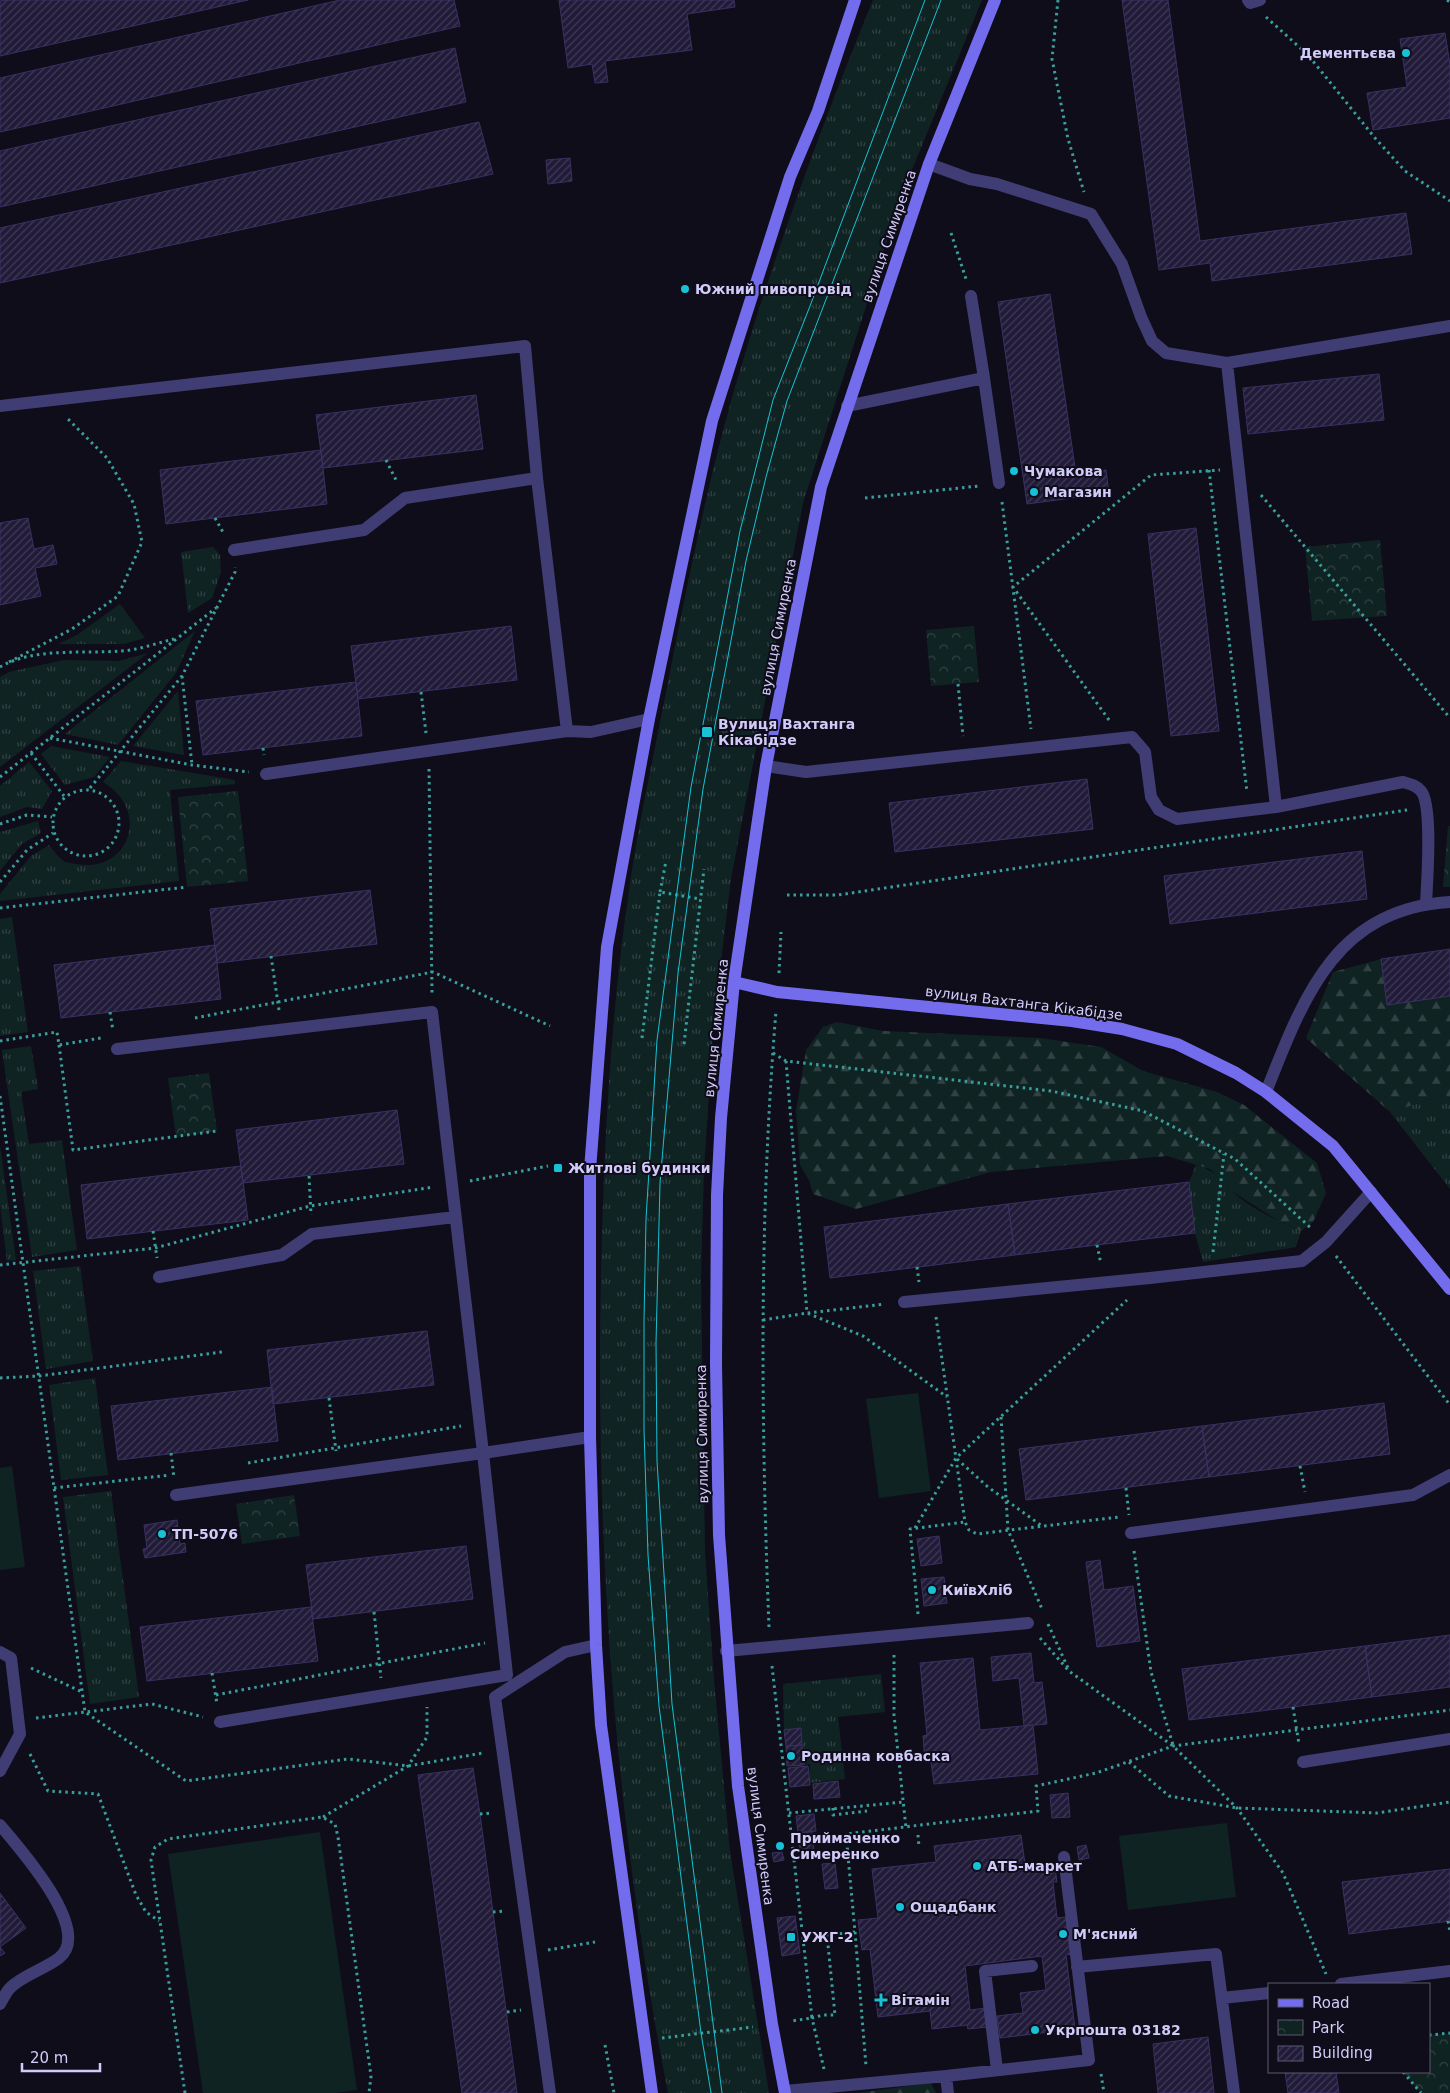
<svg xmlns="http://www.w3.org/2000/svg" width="1450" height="2093" font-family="'DejaVu Sans',sans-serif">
	<defs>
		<pattern id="grass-tufts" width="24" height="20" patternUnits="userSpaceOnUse" patternTransform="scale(1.25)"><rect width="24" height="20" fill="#102323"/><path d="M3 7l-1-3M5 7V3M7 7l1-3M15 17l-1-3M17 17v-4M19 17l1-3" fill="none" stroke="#324244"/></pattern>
		<pattern id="forest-firs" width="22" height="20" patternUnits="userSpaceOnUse" patternTransform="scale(1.25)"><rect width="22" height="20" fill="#102323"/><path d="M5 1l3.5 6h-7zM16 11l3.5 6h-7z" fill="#324244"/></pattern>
		<pattern id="park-crowns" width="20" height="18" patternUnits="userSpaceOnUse" patternTransform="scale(1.25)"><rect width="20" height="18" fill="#102323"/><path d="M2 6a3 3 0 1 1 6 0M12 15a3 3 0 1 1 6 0" fill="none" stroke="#324244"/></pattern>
		<pattern id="building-hatch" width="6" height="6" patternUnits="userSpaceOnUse" patternTransform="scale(1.25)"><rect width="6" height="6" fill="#211b39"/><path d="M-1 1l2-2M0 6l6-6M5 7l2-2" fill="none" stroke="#403b56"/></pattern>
	</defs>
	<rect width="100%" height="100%" fill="#0f0d1a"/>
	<!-- grass -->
	<path fill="url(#grass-tufts)" d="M873,0H982L902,194L803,503L731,879L714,1019L704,1169L701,1276L705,1552L714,1679L730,1851L769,2093H668C615,1823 595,1546 601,1272C604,1147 610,1021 628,898C637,830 652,764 665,697C685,596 705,493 733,394C772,260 820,129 873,0Z
		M213,547L220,555L221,572L212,598L188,613L181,552Z
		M120,604L145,638L124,644H58L77,635Z
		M195,631L176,673L118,745L65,734Z
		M148,653L0,767V677L9,672L64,660L119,661Z
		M178,691L184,755L133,746Z
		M51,746L110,757L94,777L65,785L41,754Z
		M121,761L235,780V784L170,790L179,881L0,901V894L31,856L49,845C53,850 59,858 65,862C68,863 73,863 76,864C127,874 153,812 103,782Z
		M29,762L52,791L42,809L27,807L0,817V786Z
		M38,821L41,833L22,844L0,871V832Z
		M12,917L28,1032L0,1036V919Z
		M31,1046L38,1089L21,1092L29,1144L62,1140L77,1250L32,1257L2,1050Z
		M1445,1095L1450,1098V1189L1390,1112Z
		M0,1146L16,1260L7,1261L0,1205Z
		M1196,1165C1216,1171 1218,1178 1233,1192C1251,1209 1278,1221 1301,1231L1296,1247L1203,1262L1195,1233L1189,1182Z
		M80,1266L93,1361L46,1369L33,1271Z
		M95,1378L108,1475L61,1480L49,1385Z
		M111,1491L139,1697L90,1704L63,1497Z
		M881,1674L885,1712L838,1717L845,1779L809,1783L810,1764L804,1765L801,1729L784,1730L783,1684Z"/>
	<!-- forest -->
	<path fill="url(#forest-firs)" d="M1381,959L1387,1004L1450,996V1098L1445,1095L1390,1112L1306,1038L1333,972Z
		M837,1022L883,1031L1040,1038L1101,1047L1143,1071L1217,1092L1244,1105L1317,1163L1326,1193L1313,1222L1301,1231L1277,1220L1233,1192L1210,1169L1167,1156L991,1172L856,1209L813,1194L809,1180L800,1165L796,1111L806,1050L823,1027Z
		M931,2083L936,2093H857Z"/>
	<!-- park -->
	<path fill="url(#park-crowns)" d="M1380,540L1387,616L1312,621L1305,547Z
		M974,626L979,682L931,686L926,630Z
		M238,791L248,881L187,887L178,797Z
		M1448,826H1450V887H1443Z
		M209,1073L217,1131L176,1137L168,1078Z
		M294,1495L300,1536L242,1544L236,1504Z
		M1450,2033V2093H1421L1403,2072H1429V2035Z"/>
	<!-- garden -->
	<path fill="#102323" d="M918,1393L931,1491L879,1498L866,1399Z
		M12,1466L25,1567L0,1570V1468Z
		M1227,1823L1236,1897L1128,1910L1119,1836Z
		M320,1832L357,2090L335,2093H203L168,1854Z"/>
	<!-- building -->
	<path fill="url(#building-hatch)" stroke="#3a3062" d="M6,0H248L0,56V1Z
		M340,0H454L460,26L0,132V78Z
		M559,0H734L735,7L687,14L692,50L605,61L608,82L595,83L592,64L568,68Z
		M1122,0H1168L1200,241L1406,213L1412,254L1212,281L1210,263L1159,270Z
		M1445,33L1450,65V118L1373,130L1367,93L1407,87L1400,39Z
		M455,48L466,102L0,207V151Z
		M479,122L493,174L0,283V228Z
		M570,158L572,181L548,184L546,160Z
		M1050,294L1076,474L1106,470L1109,493L1027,504L998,302Z
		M1379,374L1384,420L1248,434L1243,388Z
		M476,395L483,449L323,468L316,415Z
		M321,450L327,504L166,524L160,470Z
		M28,518L34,549L53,545L57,564L35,568L41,596L0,605V523Z
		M1196,528L1219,731L1171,736L1148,534Z
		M511,626L517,680L358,699L351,646Z
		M356,682L362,736L203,755L196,701Z
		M1087,779L1093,829L895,852L889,803Z
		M1362,851L1367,899L1170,924L1164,876Z
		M370,890L377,944L217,963L210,909Z
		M215,945L221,999L61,1018L54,965Z
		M1450,949V996L1387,1005L1381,959Z
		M397,1110L404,1164L243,1183L236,1130Z
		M241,1166L248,1220L87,1239L81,1185Z
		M1189,1182L1195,1233L1015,1255L1008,1204Z
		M1008,1204L1015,1255L830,1278L824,1227Z
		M427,1331L434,1385L273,1404L267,1350Z
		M272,1387L278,1441L118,1460L111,1406Z
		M1384,1403L1390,1454L1209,1477L1202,1426Z
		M1202,1426L1209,1477L1026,1500L1019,1449Z
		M177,1520L180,1544L185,1543L186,1552L145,1558L143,1549L147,1548L144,1525Z
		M939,1536L942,1563L921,1566L917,1539Z
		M466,1546L473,1599L313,1619L306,1565Z
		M1100,1560L1104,1590L1133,1586L1140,1641L1097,1647L1086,1562Z
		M944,1577L947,1603L924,1606L921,1579Z
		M311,1607L318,1661L147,1681L140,1627Z
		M1450,1635V1687L1372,1697L1365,1646Z
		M1365,1646L1372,1697L1189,1720L1182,1669Z
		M1031,1653L1034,1683L1042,1682L1047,1724L1024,1726L1019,1678L993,1681L991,1657Z
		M973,1658L980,1730L1033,1725L1038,1774L934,1784L931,1762H925L923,1736L927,1735L920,1663Z
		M801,1728L802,1745L786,1746L784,1730Z
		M802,1745L804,1765L787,1766L786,1746Z
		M808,1766L810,1785L790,1787L788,1768Z
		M473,1768L480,1814L517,2093H462L418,1775Z
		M838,1781L840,1797L814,1799L813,1784Z
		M1068,1793L1070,1817L1052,1818L1050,1795Z
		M814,1814L816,1831L798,1833L796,1816Z
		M812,1831L814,1851L800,1852L798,1833Z
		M1021,1835L1026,1871L1055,1868L1057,1882H1053L1057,1918L1068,1917L1073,1954L1066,1955L1075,2029L1000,2038L997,2016L1023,2013L1020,1993L1046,1990L1042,1956L965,1966L970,2010L986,2008L988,2027L968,2029L967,2025L932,2029L930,2011L878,2017L870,1949L862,1950L858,1920L878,1918L872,1869L936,1862L934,1846Z
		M1086,1845L1089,1858L1079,1860L1077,1847Z
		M782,1852L784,1860L774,1862L772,1853Z
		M835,1863L838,1888L825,1889L822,1864Z
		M1450,1869V1921L1349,1934L1342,1882Z
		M0,1893L26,1928L0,1947L5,1953L0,1956Z
		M795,1916L800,1953L782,1956L777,1918Z
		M1208,2037L1214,2093H1158L1153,2044Z
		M1285,2072H1336L1339,2093H1288Z"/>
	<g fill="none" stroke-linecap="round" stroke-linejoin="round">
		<!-- path -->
		<path stroke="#399f9b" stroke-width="3" stroke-dasharray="2.5 4" stroke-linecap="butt" d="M1058,0L1052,59L1068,139L1084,192
			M1447,0L1450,2
			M1266,17L1308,55L1375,138L1405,171L1450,201
			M951,233L966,279
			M386,460L397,482
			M1209,470L1247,792
			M1261,495L1450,718
			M865,498L979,486
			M1002,502L1031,729
			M215,518L224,534
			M9,662L72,629L118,596L142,542L134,504L107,458L66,417
			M0,667C34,647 84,654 121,651C139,650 157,643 174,639
			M182,676L192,765
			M958,684L963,736
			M421,692L426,733
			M1109,720L1013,587L1151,475L1220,470
			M50,738L192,765L249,772
			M263,748L264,755
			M31,753L64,796
			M429,769L432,993
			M0,777L216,608
			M90,788L182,676L235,572V567
			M53 823a33 33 0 1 1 66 0a33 33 0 1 1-66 0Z
			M0,824L27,815L52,817
			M0,882L27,850L53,833
			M660,892L666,861
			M787,895H838L1407,810
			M0,908L187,887
			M271,956L279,1010
			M779,973L781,932
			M110,1012L113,1031
			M195,1018L433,972L550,1026
			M642,1038L660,892L700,899
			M0,1041L57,1032L59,1045L101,1038
			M684,1044L704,869
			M59,1045L73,1150L217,1131
			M773,1053L786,1061L1051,1091L1143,1111L1235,1159L1312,1229
			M786,1061L807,1313L885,1304
			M0,1096L85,1712L186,1781L348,1759L408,1766L483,1753
			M309,1176L311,1215
			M470,1181L548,1166
			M153,1231L157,1258
			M1097,1245L1101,1264
			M1213,1252L1224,1154
			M1336,1256L1450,1405
			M0,1265L155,1248L310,1206L434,1187
			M917,1267L919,1282
			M936,1317L965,1522L969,1530L977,1534L1119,1517
			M763,1320L807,1313L863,1336L947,1397
			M0,1378L39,1376L222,1352
			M329,1398L336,1451
			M1001,1417L1008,1530L1042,1609
			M171,1453L174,1478
			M957,1459L988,1487L1042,1526
			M248,1463L461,1426
			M1300,1466L1305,1492
			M54,1488L170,1475
			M1126,1488L1129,1515
			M915,1528L956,1458L1127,1300
			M1134,1551L1151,1672L1173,1745
			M374,1612L381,1678
			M918,1614L910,1529L965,1522
			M1048,1624L1068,1668
			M769,1627C761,1422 759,1217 776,1011
			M1040,1638L1069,1671L1173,1746L1237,1808L1283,1873L1326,1974
			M894,1655V1715L906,1828
			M772,1666L812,2018L791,2021
			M31,1668L82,1692
			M212,1673L217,1704
			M216,1695L485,1643
			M1293,1707L1299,1744
			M36,1718L152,1704L203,1717
			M30,1754L48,1791L98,1794L136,1895L146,1912L159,1921
			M1129,1762L1169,1796L1237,1808L1377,1813L1450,1802
			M833,1808V1815L867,1811
			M789,1813L903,1802
			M480,1814L492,1813
			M323,1817L408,1766L427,1737V1707
			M918,1835L919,1847
			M493,1912L505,1911
			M1448,1921L1450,1932
			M855,1932L866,2066
			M548,1950L595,1942
			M507,2012L521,2010
			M1429,2035L1450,2033
			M662,2038L753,2027
			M605,2045L614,2093
			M824,2069L812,2018L823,2015H835L827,1935L855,1932L846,1834L1038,1811L1036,1786L1096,1773L1173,1746L1450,1710
			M1403,2072L1421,2093
			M1101,2074L1104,2093
			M185,2093L151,1860L155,1847L168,1839L322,1817L335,1824L338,1837L371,2076L369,2093"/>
		<!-- lane -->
		<path stroke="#403d74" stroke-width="12" d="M1248,0L1250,3L1260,0
			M929,164L970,179L997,184L1091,214L1122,264L1141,317L1152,341L1166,353L1227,363
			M984,378L999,483
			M0,406L525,346L537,478L567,731
			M847,406L984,378L971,296
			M234,550L364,530L405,498L537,478
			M766,766L806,772L1132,737L1145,752L1151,797L1159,810L1177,819L1276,807L1403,782C1410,784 1416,785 1421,791C1433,805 1427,882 1426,904
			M266,774L567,731L591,732L649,719
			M1276,807L1227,363L1450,326
			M117,1049L432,1012L483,1453L590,1437
			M1266,1092C1303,999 1334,909 1450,902
			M159,1277L282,1255L312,1234L455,1217
			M904,1302L1150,1278L1302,1261L1326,1242L1371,1192
			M176,1495L483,1453L507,1675L220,1722
			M1131,1533L1413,1495L1450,1475
			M726,1651L1028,1623
			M0,1652L11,1658L20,1734L0,1771
			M1303,1762L1450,1739
			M0,1825C19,1848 94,1931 59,1958C45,1969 23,1975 10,1988C6,1992 3,1999 0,2004
			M1077,1967L1216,1954L1234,2093
			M1341,1984L1450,1971
			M1222,1998L1269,1993
			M997,2070L985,1971L1032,1966
			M946,2076L1089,2060L1064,1857
			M785,2091L946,2076L948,2093
			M550,2093L495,1697L565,1652L596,1645"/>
		<!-- secondary -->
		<path stroke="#736dee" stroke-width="12" d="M734,982L777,992L1072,1021L1122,1029L1177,1044L1236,1073L1266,1092L1333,1146L1450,1289
			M652,2093L601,1725L596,1645L590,1437V1170L607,947L649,719L712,421L790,177L818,111L855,0
			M785,2093L772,2024L738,1786L719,1535L716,1364L717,1195L721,1118L734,982L766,766L821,487L929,164L995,0"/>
		<!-- tram -->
		<path stroke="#19c1d7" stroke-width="1" d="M711,2093L701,2033L659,1706L648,1555L644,1430V1321L646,1219L657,1040L691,787L740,531L773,400L810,306L925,0
			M722,2093L672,1704L657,1461L656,1343L660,1183L678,973L703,789L746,561L766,477L787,401L941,0"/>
	</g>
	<!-- markers -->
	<g fill="#19c1d7" stroke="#0f0d1a" stroke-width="2">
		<circle cx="1406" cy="53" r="5"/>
		<circle cx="685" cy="289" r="5"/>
		<circle cx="1014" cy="471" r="5"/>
		<circle cx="1034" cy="492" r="5"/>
		<rect x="701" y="726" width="12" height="12" rx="2.5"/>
		<rect x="553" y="1163" width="10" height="10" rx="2.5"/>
		<circle cx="162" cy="1534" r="5"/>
		<circle cx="932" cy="1590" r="5"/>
		<circle cx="791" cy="1756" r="5"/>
		<circle cx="780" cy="1846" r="5"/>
		<circle cx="977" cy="1866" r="5"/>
		<circle cx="900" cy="1907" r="5"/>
		<circle cx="1063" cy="1934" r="5"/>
		<rect x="786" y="1932" width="10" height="10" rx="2.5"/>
		<path d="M878.5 1992.5h5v5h5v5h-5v5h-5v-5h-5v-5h5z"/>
		<circle cx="1035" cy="2030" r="5"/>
	</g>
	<g text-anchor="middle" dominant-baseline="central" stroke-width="4" stroke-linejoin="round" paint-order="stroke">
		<!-- poi labels -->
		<g font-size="14" font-weight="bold" fill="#d1cbf9" stroke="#0f0d1a" text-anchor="start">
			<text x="1396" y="53" text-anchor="end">Дементьєва</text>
			<text x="695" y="289">Южний пивопровід</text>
			<text x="1024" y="471">Чумакова</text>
			<text x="1044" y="492">Магазин</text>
			<text x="718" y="724">Вулиця Вахтанга<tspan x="718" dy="16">Кікабідзе</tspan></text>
			<text x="568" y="1168">Житлові будинки</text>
			<text x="172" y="1534">ТП-5076</text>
			<text x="942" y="1590">КиївХліб</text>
			<text x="801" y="1756">Родинна ковбаска</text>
			<text x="790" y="1838">Приймаченко<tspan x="790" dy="16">Симеренко</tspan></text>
			<text x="987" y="1866">АТБ-маркет</text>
			<text x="910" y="1907">Ощадбанк</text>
			<text x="1073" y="1934">М'ясний</text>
			<text x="801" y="1937">УЖГ-2</text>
			<text x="891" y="2000">Вітамін</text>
			<text x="1045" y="2030">Укрпошта 03182</text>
		</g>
		<!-- street labels -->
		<g font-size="14" fill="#d1cbf9" stroke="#0f0d1a">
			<text transform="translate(889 236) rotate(-71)">вулиця Симиренка</text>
			<text transform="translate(778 627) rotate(-79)">вулиця Симиренка</text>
			<text transform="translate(1024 1003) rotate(7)">вулиця Вахтанга Кікабідзе</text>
			<text transform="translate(716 1028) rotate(-84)">вулиця Симиренка</text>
			<text transform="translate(702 1434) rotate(-91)">вулиця Симиренка</text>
			<text transform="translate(761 1836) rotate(83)">вулиця Симиренка</text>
		</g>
	</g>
	<!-- legend -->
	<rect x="1268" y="1983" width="162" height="90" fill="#0f0d1a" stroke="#5d5973"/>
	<rect x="1278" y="1999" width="25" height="8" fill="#736dee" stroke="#5d5973"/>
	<text x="1312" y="2008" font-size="15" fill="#d1cbf9">Road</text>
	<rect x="1278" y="2020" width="25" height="15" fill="url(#park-crowns)" stroke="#5d5973"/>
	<text x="1312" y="2033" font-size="15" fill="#d1cbf9">Park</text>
	<rect x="1278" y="2046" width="25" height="15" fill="url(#building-hatch)" stroke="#5d5973"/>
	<text x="1312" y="2058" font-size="15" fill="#d1cbf9">Building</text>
	<!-- scale -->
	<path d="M22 2063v8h78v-8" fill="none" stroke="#d1cbf9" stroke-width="2.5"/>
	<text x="30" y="2063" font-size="15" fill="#d1cbf9" stroke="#0f0d1a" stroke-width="4" paint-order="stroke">20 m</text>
</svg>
